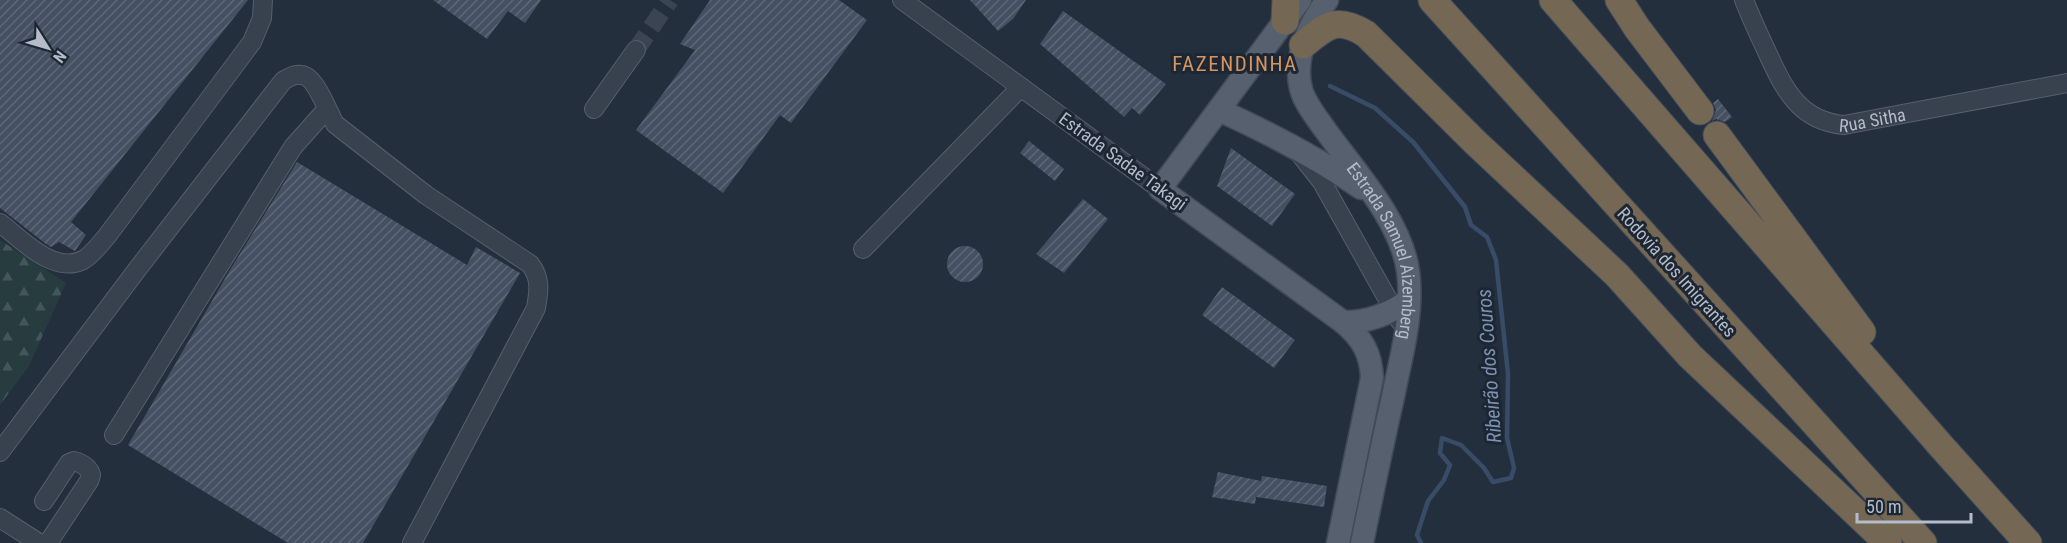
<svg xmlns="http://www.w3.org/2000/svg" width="2067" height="543" font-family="'Roboto Condensed',sans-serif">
	<defs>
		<pattern id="forest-firs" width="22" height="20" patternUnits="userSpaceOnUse" patternTransform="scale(1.5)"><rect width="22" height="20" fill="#263c3f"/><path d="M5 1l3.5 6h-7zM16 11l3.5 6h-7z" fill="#435659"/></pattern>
		<pattern id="building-hatch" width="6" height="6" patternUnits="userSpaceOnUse" patternTransform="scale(1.5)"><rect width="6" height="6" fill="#455162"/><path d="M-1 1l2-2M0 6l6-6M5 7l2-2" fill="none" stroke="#5d6877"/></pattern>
	</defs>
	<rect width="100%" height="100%" fill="#242f3e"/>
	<!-- forest -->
	<path fill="url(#forest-firs)" d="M0,240L66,283L29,366L0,405Z"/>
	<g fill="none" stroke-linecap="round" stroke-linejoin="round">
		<!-- stream -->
		<path stroke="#394c67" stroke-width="4.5" d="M1330,86L1375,108L1413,142L1465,207L1471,225L1487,237L1496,260L1508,374L1507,438L1514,468L1511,478L1493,482L1484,468L1461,445L1442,438L1440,453L1450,465L1444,480L1428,501L1417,535L1421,543"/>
	</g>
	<!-- building -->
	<path fill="url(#building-hatch)" d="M0,0H248L71,222L86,235L75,251L59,242L51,247L46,244L0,208Z
		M433,0H541L525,23L508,11L487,39Z
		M710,0H839L867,20L791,123L780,115L723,193L636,130L695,50L680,44Z
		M970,0H1026L1013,19L998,31Z
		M1063,11L1166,84L1140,115L1132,108L1124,117L1040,44Z
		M1718,99L1732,117L1725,122L1716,119L1712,121L1716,110L1713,103Z
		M1029,141L1064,169L1055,181L1020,153Z
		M1231,148L1295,194L1272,226L1217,186Z
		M297,162L467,265L476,247L520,273L363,543H288L128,445L230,270Z
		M1083,199L1108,219L1064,273L1036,254Z
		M947 264a18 18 0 1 1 36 0a18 18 0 1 1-36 0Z
		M1222,287L1295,340L1274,368L1202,315Z
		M1218,472L1261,481L1262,476L1327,486L1324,507L1256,497L1255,504L1212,497Z"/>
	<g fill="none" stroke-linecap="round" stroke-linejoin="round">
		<!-- minor-tunnel -->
		<path stroke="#3a4453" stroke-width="18" stroke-dasharray="18 9" stroke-linecap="butt" d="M636,50L670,0"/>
		<!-- minor casing -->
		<g stroke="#565f6c" stroke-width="20">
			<g id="minor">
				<path d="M902,0L1160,189"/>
				<path id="s1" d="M1744,0C1751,18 1759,35 1767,52C1784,89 1799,121 1844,125L2067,83"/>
				<path d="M594,109L636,50"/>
				<path d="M1300,154L1322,182L1400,321"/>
				<path d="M0,223C21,239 54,275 83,260C92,255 100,244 107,236L252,42L262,18L263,0"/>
				<path d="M863,249L1021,87"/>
				<path d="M114,435L293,147L326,110"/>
				<path d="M0,452L139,267L283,81C288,78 294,74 301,75C315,75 328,112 335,124L426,195L530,264C541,278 539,291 536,308L412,543"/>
				<path d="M44,501L69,463L74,461C81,463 89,467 91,475L89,481L48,543"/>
				<path d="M0,518L39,543"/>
			</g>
		</g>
		<!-- major casing -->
		<g stroke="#414a57" stroke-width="25">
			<g id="major">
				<path d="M1300,0L1160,189L1343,322C1362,338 1371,353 1372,378L1338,543"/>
				<path id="s2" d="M1327,0C1309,25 1293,57 1301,89C1305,104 1317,118 1326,131C1355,171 1401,221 1408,271C1414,313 1401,356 1393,397C1382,445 1372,494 1362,543"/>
				<path d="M1219,110C1269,133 1316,157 1361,188"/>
				<path d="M1343,322C1368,323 1389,314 1409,300"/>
			</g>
		</g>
		<!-- highway casing -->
		<g stroke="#434c59" stroke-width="29">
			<path id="highway" d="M1432,0L1923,543
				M1553,0L1941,446L2028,543
				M1619,0L1637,28L1700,111
				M1285,21L1286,0
				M1303,45C1327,25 1337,16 1366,34L1476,143L1617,275L1690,356L1888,543
				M1717,135L1862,332"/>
		</g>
		<!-- minor -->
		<use href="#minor" stroke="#38414e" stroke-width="18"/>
		<!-- major -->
		<use href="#major" stroke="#56606e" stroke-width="22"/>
		<!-- highway -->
		<use href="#highway" stroke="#746855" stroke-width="27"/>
	</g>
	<g text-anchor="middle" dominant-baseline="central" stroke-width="6" stroke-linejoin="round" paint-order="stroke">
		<!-- street labels -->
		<g font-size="18" fill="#b4bcc9" stroke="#1d2633">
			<text stroke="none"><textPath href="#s1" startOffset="198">Rua Sitha</textPath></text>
			<text transform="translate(1123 161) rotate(36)">Estrada Sadae Takagi</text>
			<text stroke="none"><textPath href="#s2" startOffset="282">Estrada Samuel Aizemberg</textPath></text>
			<text transform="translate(1677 272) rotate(48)">Rodovia dos Imigrantes</text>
		</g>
		<!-- water labels -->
		<g font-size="20" font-style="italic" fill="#7c92b1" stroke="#1d2633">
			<text transform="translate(1489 366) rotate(-94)">Ribeirão dos Couros</text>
		</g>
		<!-- quarter labels -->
		<g font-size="21" letter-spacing="1.5" fill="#d59563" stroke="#1d2633">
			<text x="1235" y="64">FAZENDINHA</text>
		</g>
	</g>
	<!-- north arrow -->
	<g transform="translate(48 48) rotate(127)" stroke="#1d2633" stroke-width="4.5" paint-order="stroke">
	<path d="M0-4.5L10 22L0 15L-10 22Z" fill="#b4bcc9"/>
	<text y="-9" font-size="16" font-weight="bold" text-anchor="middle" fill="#b4bcc9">N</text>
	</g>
	<!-- scale -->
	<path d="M1857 513v9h114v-9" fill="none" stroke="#b4bcc9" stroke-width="3"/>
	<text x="1866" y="513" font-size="18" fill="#b4bcc9" stroke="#1d2633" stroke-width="4.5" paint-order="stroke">50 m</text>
</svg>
